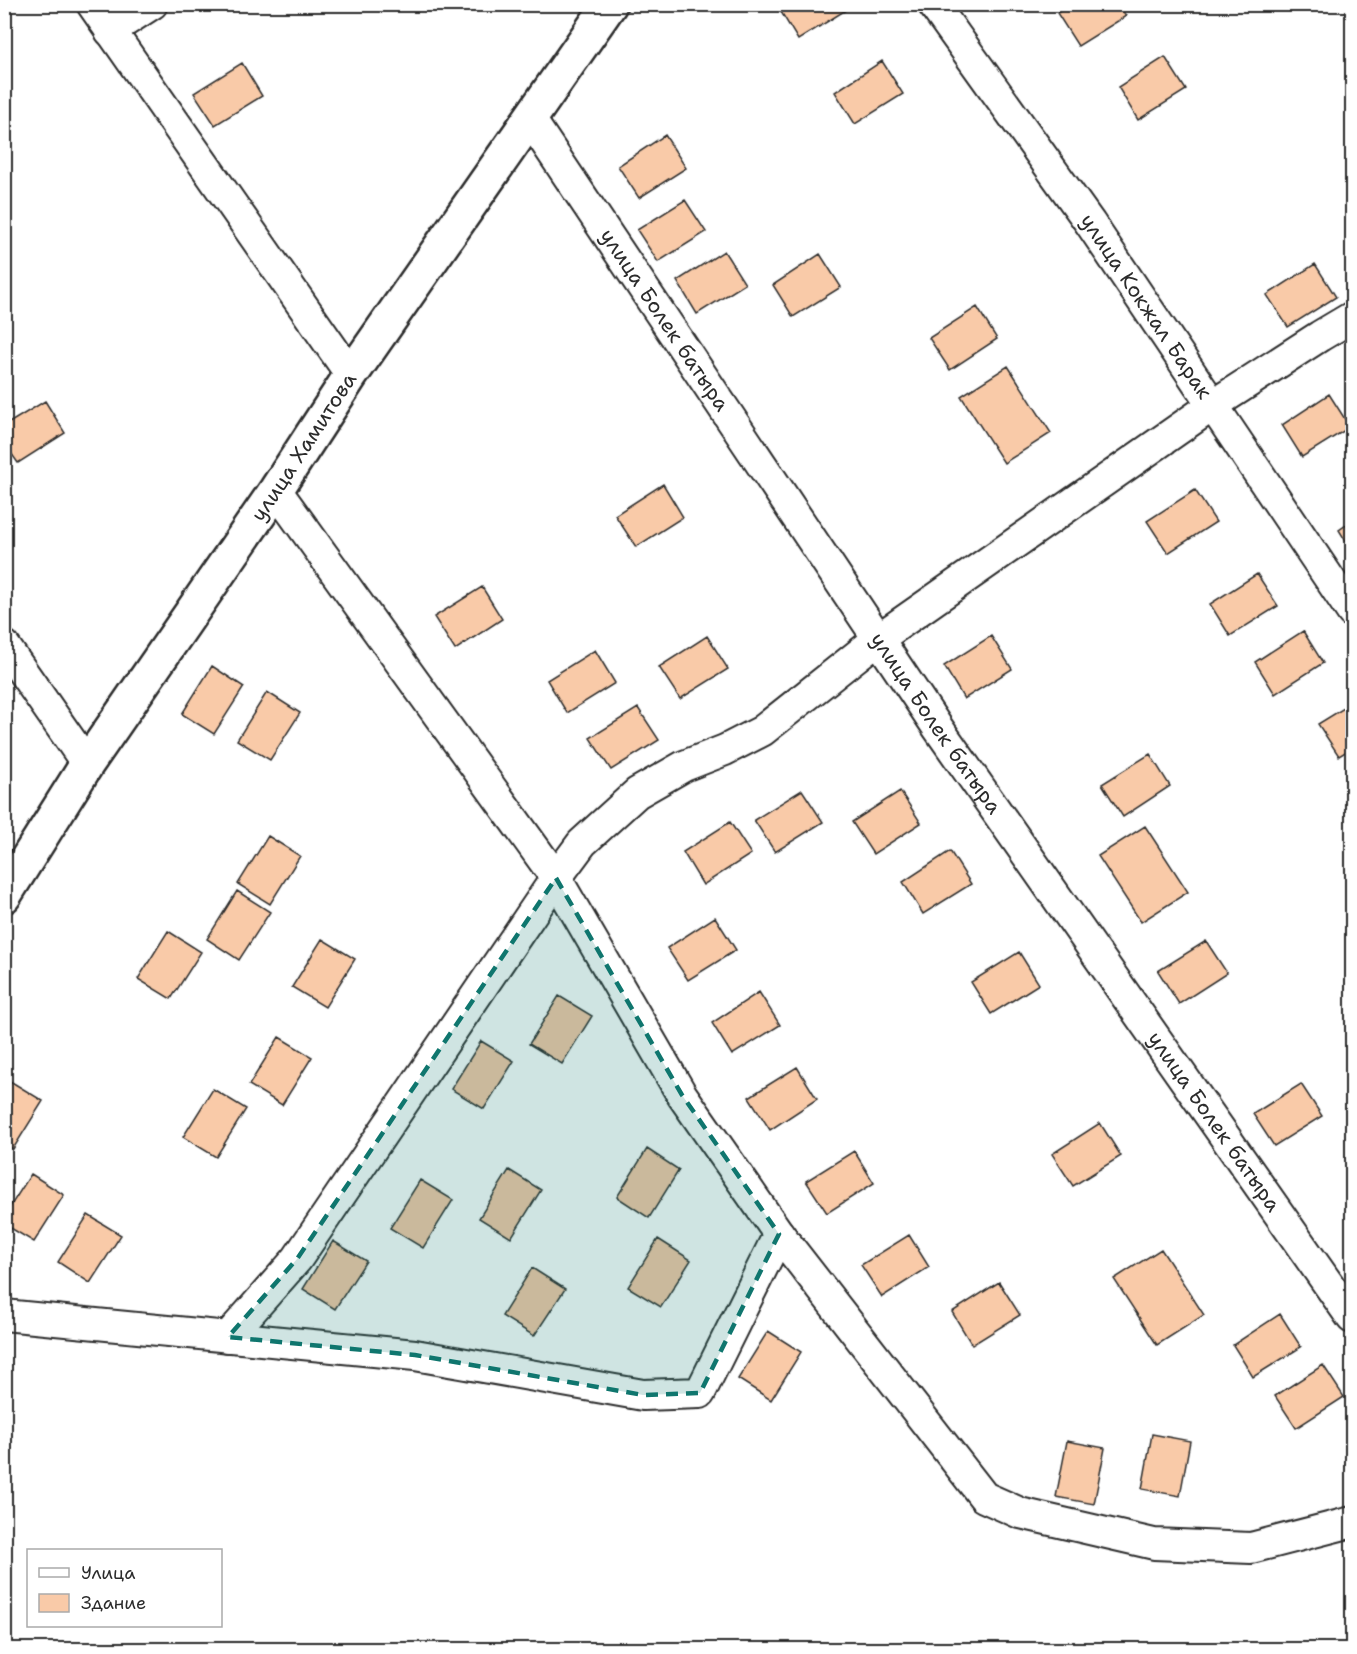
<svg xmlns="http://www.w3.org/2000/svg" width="1357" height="1654" font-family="'Shantell Sans',sans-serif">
	<rect width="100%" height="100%" fill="#fff"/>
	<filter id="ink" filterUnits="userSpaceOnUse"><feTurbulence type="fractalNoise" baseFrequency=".0167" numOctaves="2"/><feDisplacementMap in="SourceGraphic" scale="12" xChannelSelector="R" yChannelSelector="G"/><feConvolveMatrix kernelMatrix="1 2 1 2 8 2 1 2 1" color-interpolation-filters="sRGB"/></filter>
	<g filter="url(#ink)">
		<!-- building -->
		<path fill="#f9caa8" stroke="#2b2b2b" stroke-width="1.5" d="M782,4H843L846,10L798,40L778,7Z
			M1071,4H1119L1126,16L1078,46L1057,13Z
			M1302,4H1318L1306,12Z
			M1165,57L1186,90L1138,120L1118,87Z
			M882,61L903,94L855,124L835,92Z
			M242,63L262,96L215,125L194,93Z
			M665,135L686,168L639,198L618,166Z
			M685,200L706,232L658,262L637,230Z
			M724,251L745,284L697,314L677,281Z
			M820,254L841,287L793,317L773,285Z
			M1315,264L1336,297L1288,327L1267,295Z
			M977,307L997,339L950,370L929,338Z
			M1008,366L1051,433L1004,463L961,396Z
			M1329,394L1350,427L1302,457L1282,425Z
			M45,401L65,433L18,463L4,443V426Z
			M663,484L683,517L636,547L615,515Z
			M1195,490L1216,522L1168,553L1147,521Z
			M1352,521V551L1339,530Z
			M1257,574L1278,606L1230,636L1210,604Z
			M482,587L502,619L455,650L434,617Z
			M1303,631L1323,663L1275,694L1255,662Z
			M707,636L728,669L680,699L659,667Z
			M991,636L1012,669L964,699L944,666Z
			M595,650L615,683L567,713L547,680Z
			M212,666L244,687L214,734L182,714Z
			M267,692L300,713L270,760L237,740Z
			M1352,703V748L1339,756L1318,724Z
			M638,708L659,740L611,770L590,738Z
			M1150,754L1170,786L1123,817L1102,784Z
			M802,790L823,822L775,852L754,820Z
			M900,791L921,823L873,854L852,822Z
			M730,822L751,854L703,885L683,852Z
			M1145,826L1188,892L1141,922L1098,856Z
			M268,836L300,856L270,904L238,884Z
			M950,851L971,884L923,914L903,882Z
			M237,891L270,912L239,960L207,939Z
			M715,917L736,950L688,980L667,948Z
			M168,931L201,952L171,999L138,979Z
			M322,939L355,959L325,1007L292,987Z
			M1206,941L1227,973L1179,1004L1158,971Z
			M1019,952L1039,984L991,1014L971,982Z
			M759,992L780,1025L732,1055L712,1023Z
			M559,996L592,1016L562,1064L529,1044Z
			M279,1037L312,1057L282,1105L249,1085Z
			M481,1041L514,1061L484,1109L451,1089Z
			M797,1067L817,1099L770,1130L749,1097Z
			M10,1081L43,1101L13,1149L4,1143V1090Z
			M1301,1084L1322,1116L1274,1146L1253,1114Z
			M213,1089L246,1109L216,1157L183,1137Z
			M1100,1123L1121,1156L1073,1186L1052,1154Z
			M647,1149L679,1170L649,1218L617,1197Z
			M854,1151L874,1183L827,1213L806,1181Z
			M509,1170L541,1190L511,1238L479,1218Z
			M31,1174L64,1195L34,1242L4,1224V1216Z
			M420,1180L453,1200L423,1248L390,1228Z
			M88,1215L121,1235L90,1283L58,1262Z
			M909,1235L929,1267L882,1297L861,1265Z
			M658,1239L691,1260L661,1307L628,1287Z
			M333,1241L366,1261L335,1309L303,1289Z
			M1161,1249L1204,1315L1157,1345L1114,1279Z
			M532,1268L565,1289L534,1336L502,1316Z
			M999,1282L1020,1315L972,1345L952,1312Z
			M1280,1314L1301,1347L1253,1377L1233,1345Z
			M768,1331L801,1352L771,1400L738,1379Z
			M1323,1365L1344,1397L1296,1428L1275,1396Z
			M1152,1434L1190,1441L1180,1496L1142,1489Z
			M1067,1441L1105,1448L1094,1504L1056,1497Z"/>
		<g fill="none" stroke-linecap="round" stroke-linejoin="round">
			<!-- street casing -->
			<g stroke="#2b2b2b" stroke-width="34">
				<g id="street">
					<path d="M92,4L351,375"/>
					<path id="s1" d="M933,4L1090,223L1352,612"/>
					<path d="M110,31L152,4"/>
					<path id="s2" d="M530,119L938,728L1352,1318"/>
					<path d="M276,490L556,878L682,1095L779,1234L984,1497L1020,1513L1154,1544L1251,1548L1352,1522"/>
					<path d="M4,645L87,764"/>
					<path d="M4,1315L415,1355L643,1395L700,1393L779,1234"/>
					<path d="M228,1337L297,1259L556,878L582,843L637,793L684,766L725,750L762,731L878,639L1213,405L1320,336L1352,317"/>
				</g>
			</g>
			<!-- secondary casing -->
			<g stroke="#2b2b2b" stroke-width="38">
				<g id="secondary">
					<path id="s3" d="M4,896L87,764L276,490L351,375L610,4"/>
				</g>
			</g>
			<!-- street -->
			<use href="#street" stroke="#fff" stroke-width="30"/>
			<!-- secondary -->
			<use href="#secondary" stroke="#fff" stroke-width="33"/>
		</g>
	</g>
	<!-- marked area -->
	<path fill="#0f766e" fill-opacity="0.2" stroke="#0f766e" stroke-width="4.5" stroke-dasharray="12 8" stroke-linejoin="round" d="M556,878L682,1095L779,1234L700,1393L643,1395L415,1355L228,1337L297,1259Z"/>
	<g text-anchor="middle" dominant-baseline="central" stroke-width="6" stroke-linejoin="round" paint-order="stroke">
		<!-- street labels -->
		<g font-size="21" fill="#2b2b2b" stroke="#fff">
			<text stroke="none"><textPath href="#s1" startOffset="370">улица Кокжал Барак</textPath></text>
			<text stroke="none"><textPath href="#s2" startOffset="242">улица Болек батыра</textPath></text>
			<text stroke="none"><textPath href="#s3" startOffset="540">улица Хамитова</textPath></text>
			<text stroke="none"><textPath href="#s2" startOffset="728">улица Болек батыра</textPath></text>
			<text stroke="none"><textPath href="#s2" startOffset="1214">улица Болек батыра</textPath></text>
		</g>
	</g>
	<!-- margin -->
	<rect width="1357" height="1654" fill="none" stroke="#fff" stroke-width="24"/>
	<rect x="12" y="12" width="1333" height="1630" fill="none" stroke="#2b2b2b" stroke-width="2" filter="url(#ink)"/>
	<!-- legend -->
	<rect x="27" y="1549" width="195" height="78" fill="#ffffff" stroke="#aaaaaa" stroke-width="1.5"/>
	<rect x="39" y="1568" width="30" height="9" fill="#ffffff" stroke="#aaaaaa" stroke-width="1.5"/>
	<text x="81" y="1579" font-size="18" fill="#2b2b2b">Улица</text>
	<rect x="39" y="1594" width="30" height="18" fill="#f9caa8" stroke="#aaaaaa" stroke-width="1.5"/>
	<text x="81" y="1609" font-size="18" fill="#2b2b2b">Здание</text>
</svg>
